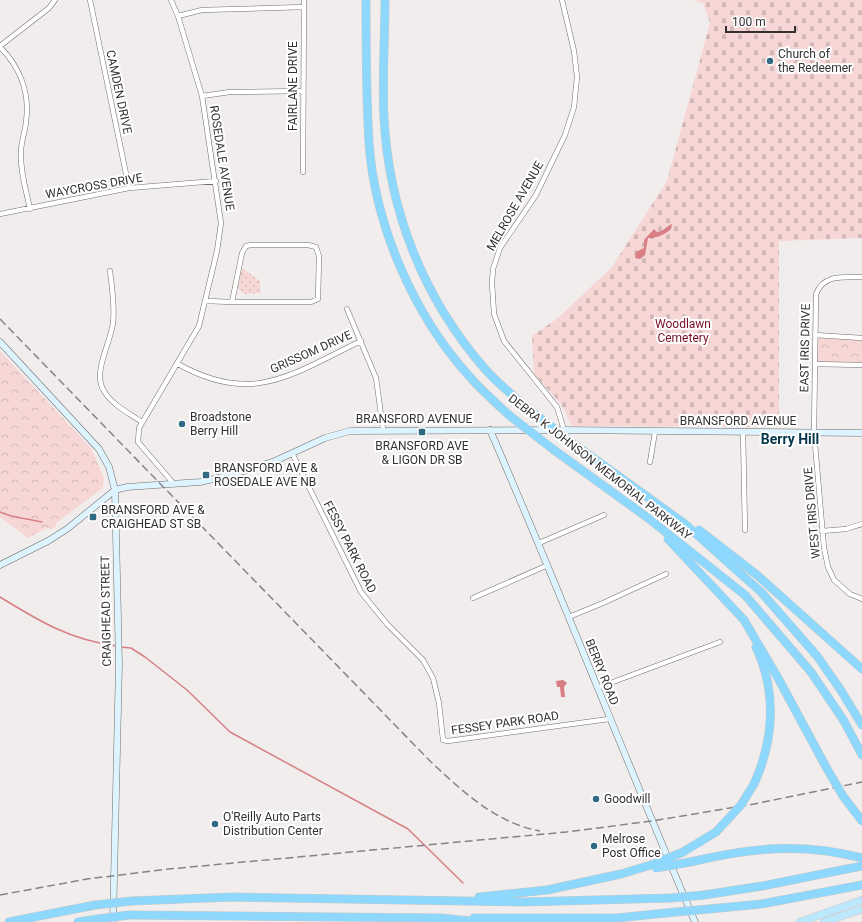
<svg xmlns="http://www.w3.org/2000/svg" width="862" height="922" font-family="Roboto,sans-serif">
	<defs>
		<pattern id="grass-dots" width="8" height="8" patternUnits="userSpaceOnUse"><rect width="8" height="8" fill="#f7d6d6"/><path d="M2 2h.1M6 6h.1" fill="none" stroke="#d4b8b8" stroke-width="1.8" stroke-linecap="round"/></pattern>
		<pattern id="forest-crowns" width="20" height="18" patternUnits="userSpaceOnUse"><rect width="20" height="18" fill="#f7d6d6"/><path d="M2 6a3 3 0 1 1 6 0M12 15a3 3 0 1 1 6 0" fill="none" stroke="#d4b8b8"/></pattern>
		<pattern id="cemetery-stones" width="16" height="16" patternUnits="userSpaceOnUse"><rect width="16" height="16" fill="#f7d6d6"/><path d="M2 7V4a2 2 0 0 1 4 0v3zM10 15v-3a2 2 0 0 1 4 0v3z" fill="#d4b8b8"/></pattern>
	</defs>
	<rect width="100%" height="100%" fill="#f2eded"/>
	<!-- grass -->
	<path fill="url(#grass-dots)" d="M242,268L260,281L261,293L244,294L238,288Z"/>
	<!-- forest -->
	<path fill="url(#forest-crowns)" d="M815,335L862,338V365L815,364Z
		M0,351L91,448L104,478L103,488L55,524L57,525L52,529L47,528L28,538L0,517Z"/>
	<!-- cemetery -->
	<path fill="url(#cemetery-stones)" d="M692,0H862V238L779,241V427L572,426L561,404L534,374L532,336L558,318L612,267L667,181L710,23L703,3Z"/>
	<!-- water -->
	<path fill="#d77f85" d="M672,224L671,229C666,234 655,239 648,238L645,255L640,259L635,258L636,252L644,248V240L654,229L657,232C665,231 666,226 672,224Z
		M563,680L567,683L564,687L565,697H561L560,687H557L556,681Z"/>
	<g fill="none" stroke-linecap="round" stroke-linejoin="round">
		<!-- stream -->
		<path stroke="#d77f85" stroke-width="1.5" d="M0,512L11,516L42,522
			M0,597C39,621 70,640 117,646
			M120,647L131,648L145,657L187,690L230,732L408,829L463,883"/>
		<!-- street casing -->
		<g stroke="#736e6e" stroke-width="5.5">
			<path id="street" d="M90,0L129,188
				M171,0L178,16L202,96L221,223L217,251L199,326L139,428L138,442L174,484
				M562,0L574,51L577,77L574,107L565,135L536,195L500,248L493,269L492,283L494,314L504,341L557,407L564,430
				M178,16L202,10L304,7
				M0,46L49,8L55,0
				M0,47C20,67 30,93 26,122C25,132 21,142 21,152C20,171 26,190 30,209
				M202,96L230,92L302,91
				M303,172L304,0
				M0,214L129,188L216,181
				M251,245H308L316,247L319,256L318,299L311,302H232L242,253L246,246Z
				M110,271C112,288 115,305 113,323C111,342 92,373 104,391C112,405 129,413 142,422
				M862,277C844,277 824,274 816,294L814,432L824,548L828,567L834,580L850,594L862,599
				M206,301L232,302
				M347,309L376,378L383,429
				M815,335L862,338
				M178,364C253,406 292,374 361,341
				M815,364L862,365
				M743,432L745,530
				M292,453L361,592L387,624L423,660L433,678L439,703L443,740L448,741L609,719
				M650,462L655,432
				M822,531L846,529L862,524
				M539,543L604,515
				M473,598L548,565
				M569,617L603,603L666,574
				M597,688L720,642"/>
		</g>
		<!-- secondary casing -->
		<g stroke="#736e6e" stroke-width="7">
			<path id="secondary" d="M0,342L99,449L109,467L115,490L119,664L113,922
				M490,430C561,593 625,759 695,922
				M0,565L48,541L67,529L115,490L127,487L200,482L231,475L275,461L325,438L350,431L564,430L862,433"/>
		</g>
		<!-- primary casing -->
		<g stroke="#cac9c9" stroke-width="8">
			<path id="primary" d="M800,922L862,900
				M824,922L862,909"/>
		</g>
		<!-- highway casing -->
		<g stroke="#cac9c9" stroke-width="9">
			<path id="highway" d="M366,0C366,47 366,95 369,143C375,225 413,314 469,376C481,390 496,403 510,416
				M385,0C385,39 382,79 384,118C389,212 424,299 485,369C500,386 518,400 535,414
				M578,447L685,524L761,592L817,656L840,689L862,725
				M554,450L648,518L745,595L811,672L844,721L862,755
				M699,530L757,575L862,669
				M668,539L744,620L778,678L826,767
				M754,784C774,740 777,692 756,647
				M683,852L716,832
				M690,862C750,848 800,842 862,858
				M704,895L762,886L862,866
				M479,897L547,890L621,874L654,864
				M132,901L232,897L522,902L671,898
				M709,909L761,904L862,885
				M129,915L441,918L480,922
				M474,918H617L676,912
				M9,922L95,905
				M78,922L98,919"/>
		</g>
		<!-- street -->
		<use href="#street" stroke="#fff" stroke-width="4.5"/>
		<!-- secondary -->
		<use href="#secondary" stroke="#ddf3fe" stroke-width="6"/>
		<!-- primary -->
		<use href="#primary" stroke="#bbe8fd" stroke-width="7"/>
		<!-- highway -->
		<use href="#highway" stroke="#8dd8fc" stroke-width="8"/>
		<!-- rail -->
		<path stroke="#868383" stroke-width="1.5" stroke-dasharray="8 4" stroke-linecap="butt" d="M0,319L429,760C461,790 495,823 540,831
			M0,895L87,879L169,869L566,832L652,821L754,804L862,782"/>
		<!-- highway-bridge casing -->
		<g stroke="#cac9c9" stroke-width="9" stroke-linecap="butt">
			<path id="highway-bridge" d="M535,414L578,447
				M510,416L554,450
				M826,767L843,796L862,821
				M716,832L741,805L754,784
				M654,864L683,852
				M656,868L690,862
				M671,898L704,895
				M95,905L132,901
				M676,912L709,909
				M98,919L129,915"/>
		</g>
		<!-- highway-bridge -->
		<use href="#highway-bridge" stroke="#8dd8fc" stroke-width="8"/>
	</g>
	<!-- markers -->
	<g fill="#316983" stroke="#fff" stroke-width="1.5">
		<circle cx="770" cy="61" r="4"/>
		<circle cx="182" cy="424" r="4"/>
		<rect x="418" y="428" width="8" height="8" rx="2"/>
		<rect x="202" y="471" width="8" height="8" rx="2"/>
		<rect x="89" y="513" width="8" height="8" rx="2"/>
		<circle cx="596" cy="799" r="4"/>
		<circle cx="215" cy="824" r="4"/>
		<circle cx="594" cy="846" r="4"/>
	</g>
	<g text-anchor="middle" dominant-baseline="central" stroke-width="4" stroke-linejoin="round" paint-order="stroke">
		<!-- poi labels -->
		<g font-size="12" fill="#333131" stroke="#fff" text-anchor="start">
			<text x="778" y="54">Church of<tspan x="778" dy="14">the Redeemer</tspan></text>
			<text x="190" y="417">Broadstone<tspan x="190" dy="14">Berry Hill</tspan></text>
			<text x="422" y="446" text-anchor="middle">BRANSFORD AVE<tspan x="422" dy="14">&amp; LIGON DR SB</tspan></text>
			<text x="214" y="468">BRANSFORD AVE &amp;<tspan x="214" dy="14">ROSEDALE AVE NB</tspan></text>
			<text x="101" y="510">BRANSFORD AVE &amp;<tspan x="101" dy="14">CRAIGHEAD ST SB</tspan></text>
			<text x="604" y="799">Goodwill</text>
			<text x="223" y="817">O'Reilly Auto Parts<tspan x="223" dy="14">Distribution Center</tspan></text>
			<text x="602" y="839">Melrose<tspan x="602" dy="14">Post Office</tspan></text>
		</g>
		<!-- street labels -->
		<g font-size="12" fill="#333131" stroke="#fff">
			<text transform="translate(293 86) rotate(-90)">FAIRLANE DRIVE</text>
			<text transform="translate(119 92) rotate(78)">CAMDEN DRIVE</text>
			<text transform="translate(222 158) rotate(81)">ROSEDALE AVENUE</text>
			<text transform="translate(94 186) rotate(-10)">WAYCROSS DRIVE</text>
			<text transform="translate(515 206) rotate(-60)">MELROSE AVENUE</text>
			<text transform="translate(805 348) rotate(-89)">EAST IRIS DRIVE</text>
			<text transform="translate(311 352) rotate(-24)">GRISSOM DRIVE</text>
			<text x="414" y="419">BRANSFORD AVENUE</text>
			<text x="738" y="421">BRANSFORD AVENUE</text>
			<text transform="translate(600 467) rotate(38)">DEBRA K JOHNSON MEMORIAL PARKWAY</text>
			<text transform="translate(812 513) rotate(-95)">WEST IRIS DRIVE</text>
			<text transform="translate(350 547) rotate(63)">FESSY PARK ROAD</text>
			<text transform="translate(106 611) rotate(-91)">CRAIGHEAD STREET</text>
			<text transform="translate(602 672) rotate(68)">BERRY ROAD</text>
			<text transform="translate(505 723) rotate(-8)">FESSEY PARK ROAD</text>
		</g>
		<!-- park labels -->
		<g font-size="12" fill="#790e26" stroke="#fff">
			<text x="683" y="324">Woodlawn<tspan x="683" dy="14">Cemetery</tspan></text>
		</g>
		<!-- quarter labels -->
		<g font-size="14" font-weight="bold" fill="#05374b" stroke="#fff">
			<text x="790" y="439">Berry Hill</text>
		</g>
	</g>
	<!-- scale -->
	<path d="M726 26v6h69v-6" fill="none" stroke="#333131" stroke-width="2"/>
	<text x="732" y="26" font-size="12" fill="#333131" stroke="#ffffff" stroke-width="3" paint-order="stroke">100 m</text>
</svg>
